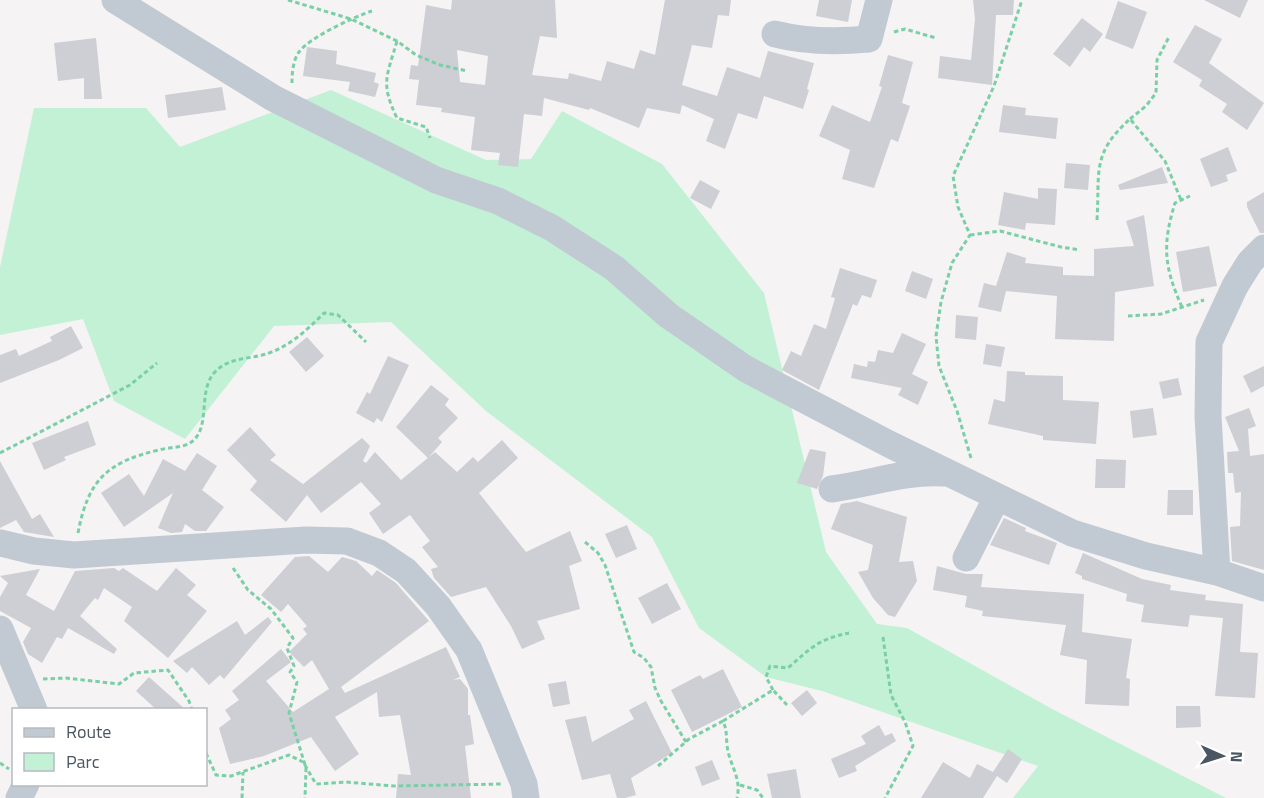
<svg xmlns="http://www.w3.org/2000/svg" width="1264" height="798" font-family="'Titillium Web',sans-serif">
	<rect width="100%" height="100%" fill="#f5f3f3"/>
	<!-- green -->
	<path fill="#c3f1d5" d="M331,90L486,160L531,159L562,111L662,164L764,293L826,552L877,624L907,628L1054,710L1226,798H1013L1038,766L822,691L766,677L699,628L652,537L486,411L391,322L274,326L185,439L114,401L83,319L0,335V267L34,108H146L180,147Z"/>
	<!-- building -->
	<path fill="#cdcfd5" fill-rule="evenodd" d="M452,0H555L557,38L540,36L532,75L568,79L569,73L601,81L607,61L634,69L640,50L655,55L665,0H731L729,16L718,15L712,48L692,45L682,85L717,96L727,67L760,78L768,51L814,63L807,89L809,90L803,109L764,96L757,119L738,113L725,149L706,141L714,119L682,105L680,114L647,108L639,128L590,108L589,110L544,98L542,116L524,114L518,167L498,165L500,153L471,150L475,117L441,112L442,108L416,105L419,80L409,79L411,65L418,66L426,5L451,10ZM457,50L488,56L485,85L460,82Z
		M819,0H852L848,22L816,16Z
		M973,0H1014L1013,15H996L992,85L938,78L940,56L971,60L975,19Z
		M1204,0H1248L1240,18Z
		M1118,1L1147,12L1133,49L1105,38Z
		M1082,18L1103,34L1090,52L1084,47L1070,67L1053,54Z
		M1195,25L1222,39L1209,63L1264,103L1247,130L1222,112L1227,104L1199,86L1202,80L1173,62Z
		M96,38L102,99H84V78L58,81L54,43Z
		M307,47L337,51L336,64L376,73L374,82L379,84L375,97L348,91L350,82L303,76Z
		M888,55L913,62L902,103L910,106L898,142L891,139L874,188L842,179L850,150L819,136L832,105L870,122L882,87L879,86Z
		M222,87L226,110L168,118L165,95Z
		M1003,105L1026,108L1025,115L1058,118L1056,139L999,132Z
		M1228,147L1237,171L1226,175L1228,181L1211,187L1200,159Z
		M1066,163L1090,165L1088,190L1064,188Z
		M1162,167L1168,183L1120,190L1118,185Z
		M700,180L720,191L711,209L690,198Z
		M1038,188L1057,189L1055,225L1026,223L1025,230L998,225L1004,192L1038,199Z
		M1264,192V233H1260L1247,207V202Z
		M1144,215L1154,286L1115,292L1114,341L1055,339L1057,296L1006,291L1001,312L978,307L984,283L996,286L1007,252L1026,258L1025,263L1063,267V275L1094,276V249L1134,246L1126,221Z
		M1209,246L1217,286L1183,292L1176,252Z
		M840,268L877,280L871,298L862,295L857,306L853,304L819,390L782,370L791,351L801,356L814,324L826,329L835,298L831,297Z
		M912,271L933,279L926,299L905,291Z
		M956,315L978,317L976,340L955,338Z
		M71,326L83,348L59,360L0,383V355L16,349L19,356L52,341L50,337Z
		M902,333L926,344L912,374L928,382L918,405L898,395L902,388L851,378L854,364L867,367L868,361L875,362L878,350L893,353Z
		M307,337L324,356L306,372L289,352Z
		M986,344L1005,347L1001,367L983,364Z
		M388,356L409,365L382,422L377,418L374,423L356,413L367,392L370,394Z
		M1264,366V386L1251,393L1243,376Z
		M1007,371L1025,372V375L1063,376V400L1099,402L1096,444L1043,440V436L988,424L994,399L1005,402Z
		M1178,378L1182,395L1163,399L1159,382Z
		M431,385L449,399L445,405L458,418L438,438L442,442L428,458L396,427Z
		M1153,408L1157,435L1133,438L1130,411Z
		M1249,408L1256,426L1248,429L1250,456L1264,454V570L1232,561L1230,527L1240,526L1241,492L1235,493L1233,473H1228L1227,452L1239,451L1225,417Z
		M88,421L96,445L64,457L66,460L44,470L32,443Z
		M250,427L276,455L270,460L303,484L362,438L370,446L363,461L366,463L375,452L401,480L435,452L457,472L473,457L478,462L502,440L518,458L479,493L526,552L570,531L582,561L569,566L580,609L537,621L545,639L522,649L511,626L486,587L451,597L434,578L431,569L438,567L422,547L430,541L410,515L383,534L369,513L381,504L361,482L321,513L307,495L286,522L250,490L257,481L227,450Z
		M810,449L826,452L823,476L817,489L797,483Z
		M197,453L217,466L202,490L224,507L206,531H195L185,524L182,532L171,533L158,528L173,493L124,527L101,493L129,474L144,496L163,459L185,471Z
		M1096,459L1126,460L1125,488H1095Z
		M0,461L32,519L40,514L54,537L24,532L16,520L0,528Z
		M1168,490H1193V515H1167Z
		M857,501L907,517L899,562L913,561L917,581L895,617L888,615L873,598L858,572L868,570L873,545L831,529L841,504Z
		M1004,518L1026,528L1025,531L1057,543L1049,565L990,545Z
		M627,525L637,549L616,558L605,534Z
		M1083,553L1142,579L1171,585L1170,590L1206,595L1205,600L1243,604L1240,652L1258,653L1255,698L1215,696L1223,618L1190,615L1188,627L1141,622L1144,605L1126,601L1127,594L1082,579V576L1075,573Z
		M309,556L328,572L342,557L356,561L372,576L377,570L396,583L429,621L341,687L345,693L446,647L460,677L453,680L460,679L468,689V715H470L474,744L465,746L471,798H396L398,774L411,775L400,715L379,717L377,692L335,717L359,754L335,771L311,737L264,756L230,764L219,728L231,719L225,710L239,700L232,691L281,649L291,662L266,681L293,712L329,689L312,660L304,667L289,652L307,634L303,629L307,626L288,604L281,612L261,595L295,557Z
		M937,566L966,574H983L981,587L1084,594L1082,632L1132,639L1126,678L1130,679L1129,706L1085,704L1087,660L1060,655L1066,625L982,616L983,611L965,607L967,596L933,590Z
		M114,568L119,571L123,568L157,591L176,568L196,585L187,595L207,611L168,658L124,621L132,607L104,588L98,600L95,598L80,616L117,649L114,654L68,628L62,639L57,637L42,663L28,654L23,642L31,628L0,611V597L8,583L0,576L40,569L26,595L54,611L75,571Z
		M667,583L681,609L652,624L638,598Z
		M268,617L272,622L224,679L220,675L209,685L192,667L187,673L173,661L237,621L245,635Z
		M723,669L742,707L692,732L671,690L700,675L703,679Z
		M149,677L186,710H157L136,691Z
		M566,681L570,704L553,707L548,684Z
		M807,690L817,703L802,716L791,703Z
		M646,701L672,753L631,778L636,795L625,798H617L610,774L582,780L565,720L586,716L592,742L634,719L629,710Z
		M1176,706H1200L1201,727L1176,728Z
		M879,725L885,736L892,733L896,741L855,766L857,771L839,778L831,759L866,744L861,736Z
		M1008,749L1022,759L1007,783L997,776L983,798H921L943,762L970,778L977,764L993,772Z
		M712,760L720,779L702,786L695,767Z
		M796,769L801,798H772L767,774Z"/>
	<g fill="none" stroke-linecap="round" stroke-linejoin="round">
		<!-- path -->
		<path stroke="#7ad0a6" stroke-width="3" stroke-dasharray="4.5 3" stroke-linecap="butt" d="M288,0L351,19L397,41L416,55L440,65L467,71
			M894,32L905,29L936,38
			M397,41C387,76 380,83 397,118L426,127L430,138
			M292,83C292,73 293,60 299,52C310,37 354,17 372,11
			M1130,119L1146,106L1156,93L1157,60L1169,37
			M1097,220C1100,172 1091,154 1130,119L1165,161L1181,200
			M970,235L1000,231L1061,247L1080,250
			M1182,307C1164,267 1162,245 1175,203L1190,196
			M1128,316L1161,314L1204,300
			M0,453L130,385L157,363
			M971,458L957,411L939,366L936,336L941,302L952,263L970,235L958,207L953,176L994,86L1022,0
			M78,533C88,480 107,462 159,450C169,447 182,448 190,443C212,429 197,393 214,373C229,356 250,360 269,353C291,345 307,330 324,313L338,315L366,342
			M585,542L598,553L605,565L634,652L644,658L651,667L655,688L661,701L686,742
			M233,568L248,590L271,609L293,638L287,648L294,666L290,672L297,682L289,713L306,768L305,798
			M883,637L891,695L905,722L913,746L885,798
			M43,679L66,678L119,684L134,673L168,670L189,701L192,710
			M773,690L766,677L770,666L788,668C811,648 818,639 849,633
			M723,721L773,690L787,705
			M206,753L216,775L231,776L289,755L303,762L316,784L346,782L394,786L502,784
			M0,763L9,769
			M658,766L689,739L723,721C727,730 726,735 727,745C729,765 742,777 737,798
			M740,785L757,790L763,798
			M242,798L243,772"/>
		<!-- minor -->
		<path stroke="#c1cad2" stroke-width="27" d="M115,0L273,98L436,180L498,201L552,228L614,268L669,316L746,369L889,444L1072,533L1146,556L1217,572L1264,588
			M775,34C806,42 837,42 869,39L879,0
			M832,489C870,484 904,471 943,473
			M0,543L34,551L74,555L306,540L347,541L379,553L406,571L438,606L469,650L524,784L526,798
			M966,558L997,497
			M1217,572L1208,416L1209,342L1235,286L1250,262L1264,248
			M0,629L34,710
			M19,798L26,784"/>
	</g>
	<!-- legend -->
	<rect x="12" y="708" width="195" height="78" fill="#ffffff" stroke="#b7bbc0" stroke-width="1.5"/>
	<rect x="24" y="728" width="30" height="9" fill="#c1cad2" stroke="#b7bbc0" stroke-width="1.5"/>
	<text x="66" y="738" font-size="18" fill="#4a5661">Route</text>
	<rect x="24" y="753" width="30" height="18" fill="#c3f1d5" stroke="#b7bbc0" stroke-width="1.5"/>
	<text x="66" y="768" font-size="18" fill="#4a5661">Parc</text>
	<!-- north arrow -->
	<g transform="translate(1222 756) rotate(93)" stroke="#ffffff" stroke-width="4.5" paint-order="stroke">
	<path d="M0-4.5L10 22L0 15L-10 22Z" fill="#4a5661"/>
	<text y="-9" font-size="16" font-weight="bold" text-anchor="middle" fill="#4a5661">N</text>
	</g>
</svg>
